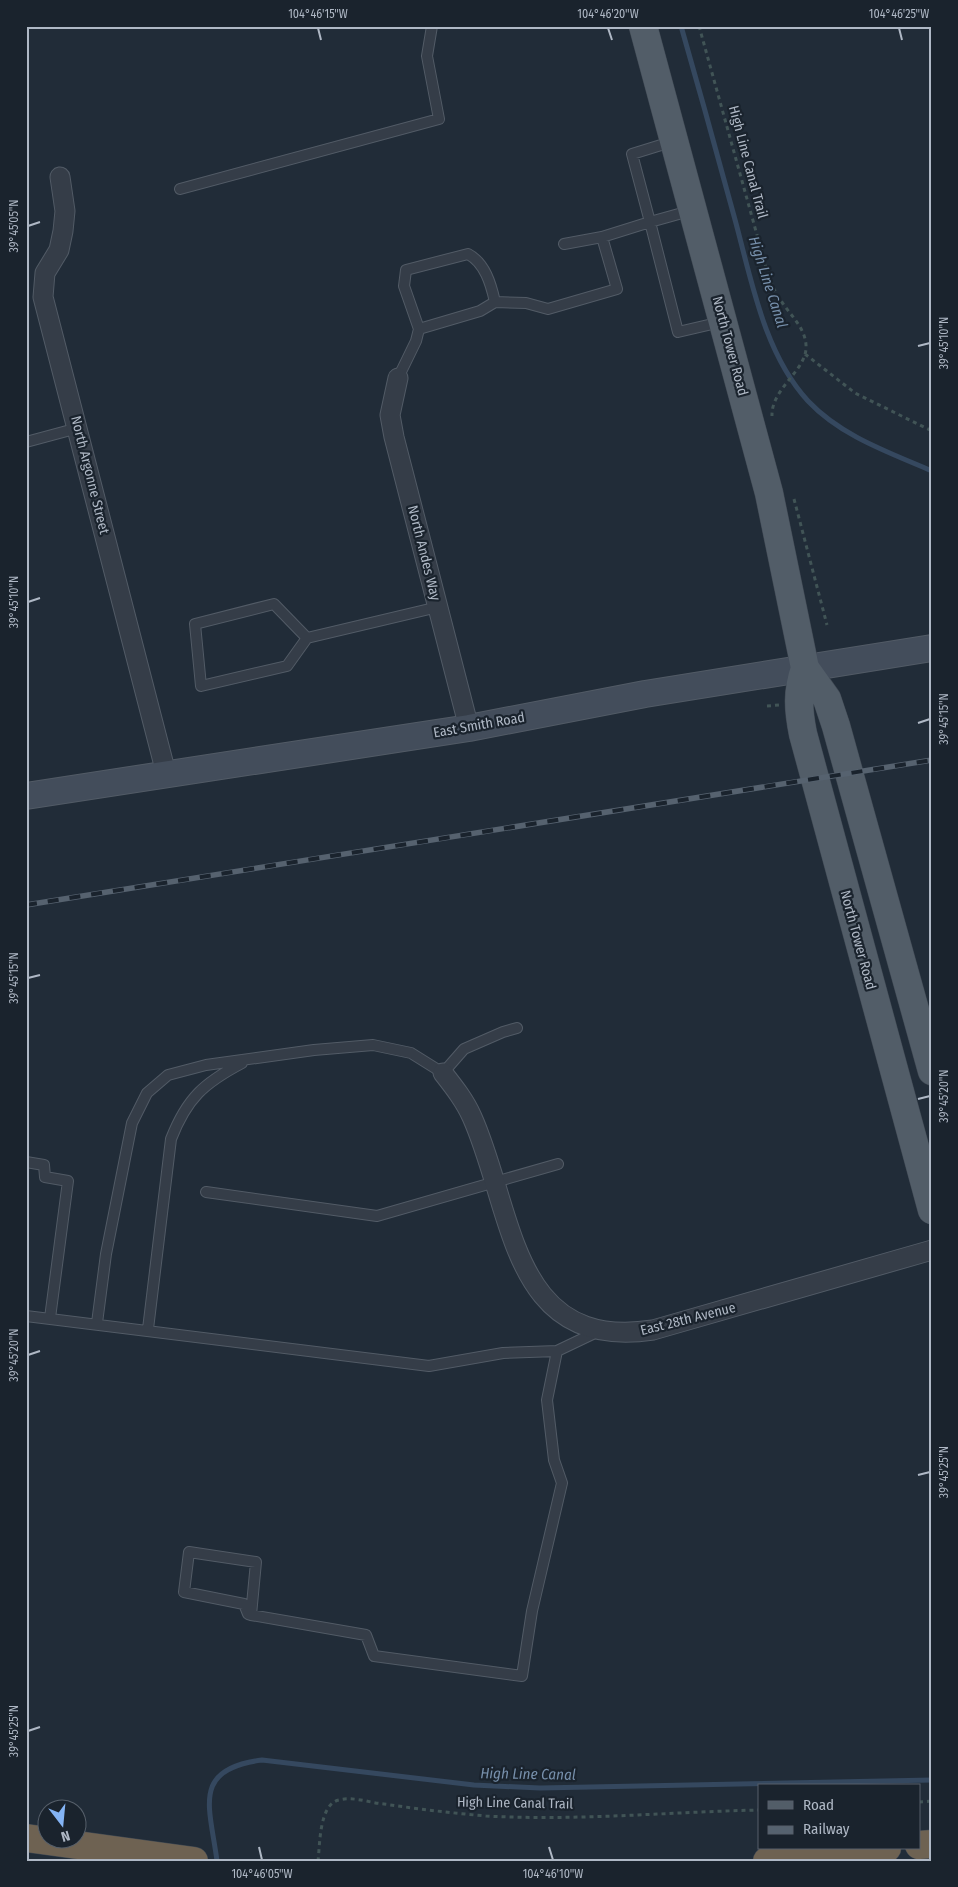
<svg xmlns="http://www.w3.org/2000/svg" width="958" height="1887" font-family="'Fira Sans Condensed',sans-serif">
	<rect width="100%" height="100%" fill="#212c38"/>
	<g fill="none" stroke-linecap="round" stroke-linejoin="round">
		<!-- stream -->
		<path stroke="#35485f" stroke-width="5" d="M681,26C699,89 717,153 734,216C751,277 763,352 808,401C841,436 888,452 932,471
			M217,1861C210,1807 191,1769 262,1760L474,1785L540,1788L932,1780"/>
		<!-- lane casing -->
		<g stroke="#525b66" stroke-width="12">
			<path id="lane" d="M180,189L439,119L427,56L432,26
				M693,210L650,222L678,332L721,322
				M564,244L602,237
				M419,329L480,311L495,302
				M398,378L416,341L419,329L404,286L406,270L468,254C485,263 491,284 495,302L526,303L548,309L617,289L602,237L650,222L632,154L674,141
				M26,442L78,428
				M307,638L274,604L195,624L201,686L287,666L307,638L438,607
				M26,1162L44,1165L45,1177L68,1181L50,1318
				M206,1192L377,1216L558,1164
				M26,1316L429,1366L503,1353L557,1351L601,1330
				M97,1323L106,1254L132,1123L147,1093L168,1075L206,1065L314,1050L373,1045L411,1053L443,1073L464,1049L503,1032L517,1028
				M148,1329L171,1139C187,1098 204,1083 242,1063
				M251,1615L256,1562L189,1552L184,1592L244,1604L248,1614L251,1615L366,1635L374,1656L522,1676L532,1611L562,1483L554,1460L547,1400L557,1351"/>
		</g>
		<!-- street casing -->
		<g stroke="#525b66" stroke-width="21">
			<path id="street" d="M60,177L65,211L63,231L59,250L45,273L43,297L166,773
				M398,378L390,415L394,437L469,728
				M443,1073C454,1087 465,1101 472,1117C514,1210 510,1352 653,1330L932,1250"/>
		</g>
		<!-- secondary casing -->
		<g stroke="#525b66" stroke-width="28">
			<path id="secondary" d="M26,796L469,728L645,694L932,648"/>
		</g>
		<!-- primary casing -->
		<g stroke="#3e4752" stroke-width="29">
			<path id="primary" d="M643,26L769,493L805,668L827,699L836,726L932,1071
				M805,668C797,692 798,709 803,734L932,1210"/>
		</g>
		<!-- highway casing -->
		<g stroke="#3f4853" stroke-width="29">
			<path id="highway" d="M26,1838L194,1861
				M919,1845L932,1844
				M767,1861L887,1848"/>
		</g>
		<!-- path -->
		<path stroke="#415456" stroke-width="3" stroke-dasharray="4 4" stroke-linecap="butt" d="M699,26L767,271C771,281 774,291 780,299C789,314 805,327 806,345C808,370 771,388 772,416
			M805,354L855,393L932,431
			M794,499L827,625
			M767,706L779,705
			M919,1802L932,1801
			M318,1861C320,1845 319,1804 339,1800C353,1796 370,1803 384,1804C418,1809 451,1813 486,1816C576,1821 669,1812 759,1810"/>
		<!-- lane -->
		<use href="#lane" stroke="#353d48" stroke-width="10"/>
		<!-- street -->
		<use href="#street" stroke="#353d48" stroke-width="19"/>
		<!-- secondary -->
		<use href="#secondary" stroke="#434d5b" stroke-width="26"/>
		<!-- primary -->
		<use href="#primary" stroke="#525d68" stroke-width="28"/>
		<!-- highway -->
		<use href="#highway" stroke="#6e6252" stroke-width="28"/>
		<!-- rail casing -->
		<g stroke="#56626f" stroke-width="5.5">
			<path id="rail" d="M26,905L932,760"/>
		</g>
		<!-- rail -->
		<use href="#rail" stroke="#1a232d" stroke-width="4" stroke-dasharray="11" stroke-linecap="butt"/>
	</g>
	<!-- ticks -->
	<path fill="none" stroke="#afb8c5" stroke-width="2" d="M318,28L321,40M608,28L612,40M899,28L902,40M28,226L40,222M918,346L930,343M28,602L40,598M918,723L930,719M28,978L40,975M918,1099L930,1096M28,1355L40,1351M918,1475L930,1472M28,1731L40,1727M259,1847L262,1860M549,1847L553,1860"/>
	<g text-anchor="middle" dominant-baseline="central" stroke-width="4.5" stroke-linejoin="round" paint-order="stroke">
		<!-- street labels -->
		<g font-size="14" fill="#afb8c5" stroke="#1a232d">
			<text transform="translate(748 162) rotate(75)">High Line Canal Trail</text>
			<text transform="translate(730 346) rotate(75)">North Tower Road</text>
			<text transform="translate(90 475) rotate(76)">North Argonne Street</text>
			<text transform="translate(424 553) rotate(76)">North Andes Way</text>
			<text transform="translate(479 725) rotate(-10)">East Smith Road</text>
			<text transform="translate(858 940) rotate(75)">North Tower Road</text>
			<text transform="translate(688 1319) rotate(-14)">East 28th Avenue</text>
			<text transform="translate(515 1803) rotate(1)">High Line Canal Trail</text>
		</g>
		<!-- water labels -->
		<g font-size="15" font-style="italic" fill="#7790ac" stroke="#1a232d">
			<text transform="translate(768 282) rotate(72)">High Line Canal</text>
			<text transform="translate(528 1774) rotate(1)">High Line Canal</text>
		</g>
	</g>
	<!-- border -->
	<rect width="958" height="1887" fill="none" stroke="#1a232d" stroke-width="55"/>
	<!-- legend -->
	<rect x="758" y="1784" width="162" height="65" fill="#1a232d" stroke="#565f6a"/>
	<rect x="768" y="1801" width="25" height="8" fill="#525d68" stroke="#565f6a"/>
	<text x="803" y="1810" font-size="15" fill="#afb8c5">Road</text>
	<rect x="768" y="1826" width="25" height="8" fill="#56626f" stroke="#565f6a"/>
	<text x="803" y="1834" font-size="15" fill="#afb8c5">Railway</text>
	<!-- north arrow -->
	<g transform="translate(62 1824) rotate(164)"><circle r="24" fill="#1a232d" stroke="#565f6a"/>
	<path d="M0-4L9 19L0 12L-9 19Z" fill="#84b4f5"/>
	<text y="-8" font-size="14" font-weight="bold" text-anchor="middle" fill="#afb8c5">N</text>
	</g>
	<rect x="28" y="28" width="902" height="1832" fill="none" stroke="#afb8c5" stroke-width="2"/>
	<g font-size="12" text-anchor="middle" fill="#afb8c5">
		<text x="318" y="18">104°46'15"W</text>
		<text x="608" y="18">104°46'20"W</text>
		<text x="899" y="18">104°46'25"W</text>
		<text transform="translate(14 226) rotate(-90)" y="4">39°45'05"N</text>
		<text transform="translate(944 343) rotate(-90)" y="4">39°45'10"N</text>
		<text transform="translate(14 602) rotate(-90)" y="4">39°45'10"N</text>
		<text transform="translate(944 719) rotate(-90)" y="4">39°45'15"N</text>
		<text transform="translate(14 978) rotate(-90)" y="4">39°45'15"N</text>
		<text transform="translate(944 1096) rotate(-90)" y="4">39°45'20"N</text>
		<text transform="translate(14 1355) rotate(-90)" y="4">39°45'20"N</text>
		<text transform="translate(944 1472) rotate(-90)" y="4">39°45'25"N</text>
		<text transform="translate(14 1731) rotate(-90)" y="4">39°45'25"N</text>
		<text x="262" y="1878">104°46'05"W</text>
		<text x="553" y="1878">104°46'10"W</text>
	</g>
</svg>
